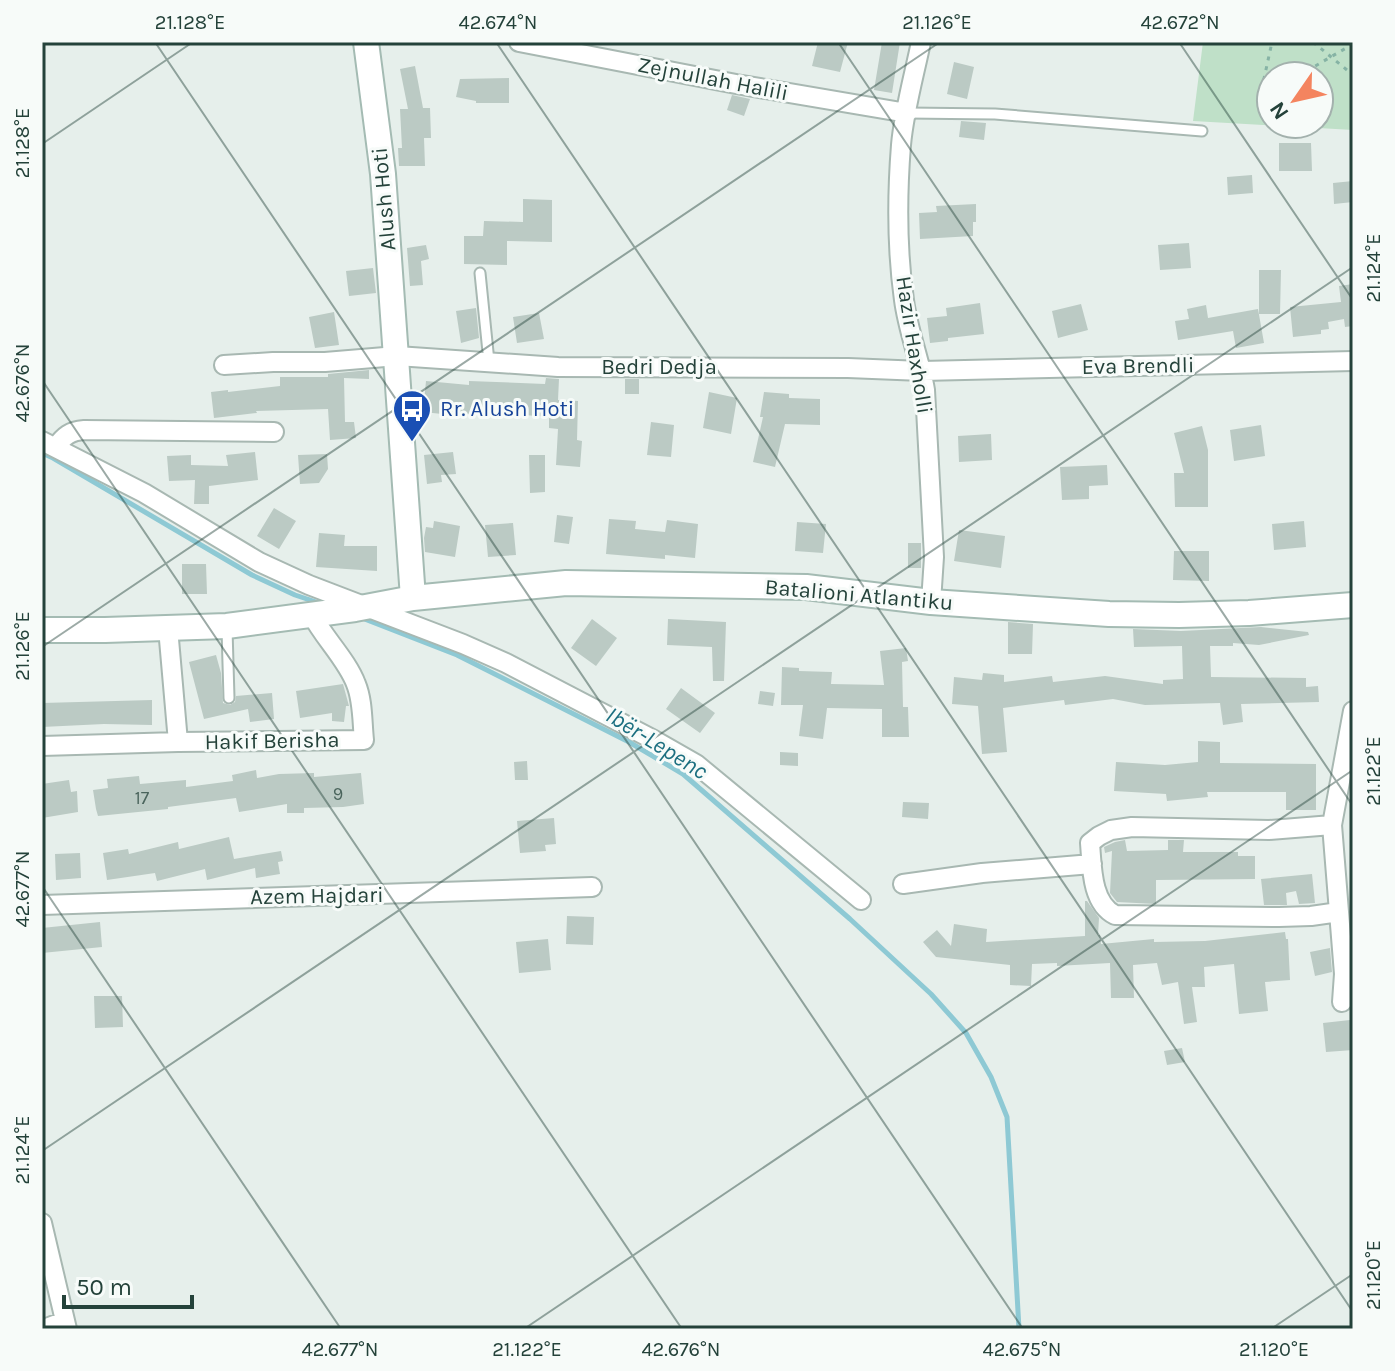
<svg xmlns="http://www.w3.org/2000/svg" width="1395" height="1371" font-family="Karla,sans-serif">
	<rect width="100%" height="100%" fill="#e6efeb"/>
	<!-- green -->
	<path fill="#bfe0c8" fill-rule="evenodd" d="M1203,42H1353V130L1193,121ZM1271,76H1319V124H1271Z"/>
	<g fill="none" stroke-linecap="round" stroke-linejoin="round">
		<!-- stream -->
		<path stroke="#8ec9d4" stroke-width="5" d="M42,453L53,458L252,575L295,595L319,603
			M362,618L457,655L629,742L683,774L850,919L931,994L966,1033L991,1077L1007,1117L1019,1329"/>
	</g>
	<!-- building -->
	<path fill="#bbcac4" d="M818,42H848L840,72L812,66Z
		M882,42H900L892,93L874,90Z
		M954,62L974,67L967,99L947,94Z
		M415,66L423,108H430L431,138H424L425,166H399L398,148H402L400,109H408L400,69Z
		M509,78V103H476V101L456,97L460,79Z
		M732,95L750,99L744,116L727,110Z
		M961,121L986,123L984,140L959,137Z
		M1279,143H1311L1312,171H1279Z
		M1252,175L1253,193L1228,195L1227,177Z
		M1353,181V202L1334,204L1333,183Z
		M523,199L552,200V242L507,241V265L464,264V236H483L484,221L523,222Z
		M976,204V222H973V236L920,239L919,213L937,212L936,206Z
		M1189,243L1191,268L1160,270L1158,245Z
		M426,245L429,259L421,261L423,285L410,286L407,248Z
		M373,268L376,293L349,296L346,271Z
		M1259,270H1281L1280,314H1259Z
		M1353,284V326L1345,327L1344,319L1328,322L1329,329L1321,330V334L1293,337L1290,307L1341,302L1339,286Z
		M980,303L984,334L948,338V341L930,343L927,318L947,316L946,308Z
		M1081,304L1088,330L1058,338L1052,311Z
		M1206,305L1208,318L1258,309L1264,343L1236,348L1233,331L1178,340L1175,321L1189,319L1187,309Z
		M476,308L479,338L461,343L456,311Z
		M334,312L339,345L315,348L309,317Z
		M539,313L544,339L517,343L513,317Z
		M369,370V379L344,378L345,422H354L356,438L330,440L328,409L256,411L257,413L214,418L211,392L228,390V392L280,386V377H328V374Z
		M546,378L559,379L558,400L578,401L577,440L582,441L580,467L556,465L558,429L549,428V417L497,413L452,415L423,412L426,381L469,385V381L545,384Z
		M625,379H639V394H625Z
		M709,392L737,398L731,434L703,428Z
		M764,392L789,394V398L820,399V425L785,424L775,467L753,462L763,417H760Z
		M651,422L674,425L671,457L647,455Z
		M1261,425L1265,456L1234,461L1230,430Z
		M1202,426L1208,450V507H1175L1174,473H1184L1174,433Z
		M991,434L992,460L959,462L958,436Z
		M255,452L258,480L209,486V504H194L195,480L169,481L167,456L191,455V465L228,466L226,455Z
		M453,452L456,474L441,475L442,482L427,484L424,455Z
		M327,454L328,469L319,483L300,484L298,455Z
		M529,455H545V492L530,493Z
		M1107,465L1108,485L1089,486V499L1062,500L1060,467Z
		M274,508L296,521L279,549L257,536Z
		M557,515L573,517L569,544L554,542Z
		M609,519L636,521L635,529L665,532L667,520L698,524L695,558L665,555V559L606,554Z
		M434,521L460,526L455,557L425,552L424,538L426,527L433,528Z
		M1304,521L1306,547L1274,550L1272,524Z
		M797,522L826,524L823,553L795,551Z
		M513,523L516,555L488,557L485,525Z
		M959,530L1005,536L1001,568L954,561Z
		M319,533L345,535L344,546H377V571L316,567Z
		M908,543H921V568H908Z
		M1174,551H1209V581L1173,580Z
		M182,564H206L207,594H182Z
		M592,619L617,638L596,666L571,648Z
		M668,619L726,622L724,681H713L712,647L667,645Z
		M1008,622L1033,624L1032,654H1008Z
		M1261,627L1308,632L1309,635L1259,645L1233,643V646H1210L1211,677L1306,678V687L1318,686L1319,702L1241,704L1243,722L1223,725L1220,703L1145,705L1113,699L1065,705L1064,700L1003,708L1007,752L982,754L978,706L952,704L954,677L982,680L983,673L1004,675V682L1052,676L1053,682L1105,676L1163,684V680L1183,679L1182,646L1134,647L1133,629L1181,631Z
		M906,648L908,661L902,662L903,707H908L909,737H882V709L827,708L823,739L799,736L803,705H781L782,667L799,668V671L832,672L831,684L884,685L880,651Z
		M216,655L221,673L223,703L230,705L235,702L236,696L272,693L274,719L250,722L248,709L204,719L189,662Z
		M343,684L349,706H346L344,722L332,721V713L300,718L296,691Z
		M681,688L715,713L700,733L666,709Z
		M760,691L775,693L773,706L758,704Z
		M152,700V725L104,724L42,727V703Z
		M1198,741L1220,742V763L1316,764V810H1286V792H1207L1208,797L1167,801L1166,794L1114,791L1116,762L1165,765L1198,762Z
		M780,752L798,753V766L780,765Z
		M527,761L528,780H515L514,762Z
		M256,770L257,778L279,774L314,773V777L361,773L364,804L343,807L304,808V813H287V804L239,812L236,798L168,807V809L98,816L96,809L93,790L108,788L107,779L139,776L140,784L186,780V787L233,781L232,775Z
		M69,780L71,792L77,791L78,812L42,818V784Z
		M903,802L929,803L928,819L902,817Z
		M554,818L556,844L545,845L546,851L520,853L517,821Z
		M229,837L234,859L281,851L283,861L278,862L280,874L256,878L255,868L207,880L205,869L157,881L155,873L107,880L103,853L128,849L129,854L178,842L179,849Z
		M1125,840L1127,851L1168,850V840H1184L1183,852H1238V856H1255V879L1156,880V904L1117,902L1110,893L1112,851L1105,853L1104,847L1115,842Z
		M80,853L81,878L56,880L55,854Z
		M1312,874L1315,903L1299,904L1296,891L1286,893L1287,905H1264L1261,879Z
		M1085,901H1087L1099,918L1098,935H1100L1101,944L1154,939V942L1205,941L1285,932L1286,939H1288L1290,980L1265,982L1268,1011L1239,1014L1234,964L1204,967L1205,987H1192L1197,1022L1184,1024L1178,982L1162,985L1157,963L1133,965L1134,998H1111L1110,963L1057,966V963L1032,964L1031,986L1010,985V965L936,957L923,942L937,930L951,946L954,924L987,929L986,942L1085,936Z
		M567,916L594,917L593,945L566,944Z
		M100,922L102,947L42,953V928Z
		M548,939L551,970L519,973L516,942Z
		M1330,948L1332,972L1315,976L1310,952Z
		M94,996H122L123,1027L95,1028Z
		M1350,1020L1353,1050L1326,1052L1323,1023Z
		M1182,1048L1185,1062L1167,1065L1164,1051Z"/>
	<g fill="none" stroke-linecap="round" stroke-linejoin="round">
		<!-- lane casing -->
		<g stroke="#a8b8b2" stroke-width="13">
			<path id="lane" d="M907,113L995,114L1202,131
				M480,273L489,362
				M227,629L229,698"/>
		</g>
		<!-- street casing -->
		<g stroke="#a8b8b2" stroke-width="22">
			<path id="street" d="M519,42L736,84L907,113
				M921,42C914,76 904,111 901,145C897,196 897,250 904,300C908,331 920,360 925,390L934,557L931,602
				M224,365L273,362H325L397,356L558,367L848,368L922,371L1353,361
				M42,441L144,493L259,562L309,585L463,644L506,663L654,740L696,764L861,900
				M56,447C64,436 70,431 84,430L274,432
				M168,628L178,742
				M42,746L178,742L364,740C362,721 363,701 356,684C347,660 324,638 312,615
				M1332,825L1269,830L1132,827L1111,830L1099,836L1090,843C1092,866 1091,903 1115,915L1279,917L1311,916L1339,912L1332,825L1353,711
				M903,884L982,873L1092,864
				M42,905L592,887
				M1339,912L1344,974L1342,1002
				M42,1223L67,1329
				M44,1329L65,1321"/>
		</g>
		<!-- secondary casing -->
		<g stroke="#a4bbb3" stroke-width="28">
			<path id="secondary" d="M366,42L383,174L413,598
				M42,630H105L227,626L355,609L413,598L566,583L806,587L931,602L1109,614L1179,615L1249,613L1353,605"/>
		</g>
		<!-- path -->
		<path stroke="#86b3a5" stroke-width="3" stroke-dasharray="4 6" stroke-linecap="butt" d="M1313,42L1353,75
			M1298,76L1353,44
			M1271,91L1260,97L1272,42"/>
		<!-- lane -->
		<use href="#lane" stroke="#fff" stroke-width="9"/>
		<!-- street -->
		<use href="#street" stroke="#fff" stroke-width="18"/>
		<!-- secondary -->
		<use href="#secondary" stroke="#fff" stroke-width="24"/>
	</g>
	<!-- ticks -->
	<path fill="none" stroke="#24423a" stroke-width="2" stroke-opacity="0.45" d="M155,42L1023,1329M496,42L1353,1312M838,42L1353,806M1179,42L1353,300M42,144L193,42M42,380L682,1329M42,647L940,42M42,886L341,1329M42,1151L1353,267M524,1329L1353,770M1271,1329L1353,1274"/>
	<!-- icons -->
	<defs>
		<g id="bus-pin" transform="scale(2)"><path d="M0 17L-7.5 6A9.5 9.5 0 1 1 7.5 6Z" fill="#1a4fb4" stroke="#f7fbf9"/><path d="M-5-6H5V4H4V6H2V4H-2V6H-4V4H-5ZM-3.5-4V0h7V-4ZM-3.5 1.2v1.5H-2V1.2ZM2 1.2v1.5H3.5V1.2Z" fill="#fff"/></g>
	</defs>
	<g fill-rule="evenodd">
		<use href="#bus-pin" x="412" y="409"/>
	</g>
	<g text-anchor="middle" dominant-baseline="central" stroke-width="6" stroke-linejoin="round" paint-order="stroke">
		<!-- number labels -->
		<g font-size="18" fill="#4a645c">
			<text x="338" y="794">9</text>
			<text x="142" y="798">17</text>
		</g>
		<!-- street labels -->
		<g font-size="22" fill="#24423a" stroke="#f7fbf9">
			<text transform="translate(713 79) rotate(11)">Zejnullah Halili</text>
			<text transform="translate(384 199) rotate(-95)">Alush Hoti</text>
			<text transform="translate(914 345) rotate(81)">Hazir Haxholli</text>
			<text transform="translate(1138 366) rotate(-1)">Eva Brendli</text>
			<text x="659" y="367">Bedri Dedja</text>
			<text transform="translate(859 595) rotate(5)">Batalioni Atlantiku</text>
			<text transform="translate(272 741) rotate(-1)">Hakif Berisha</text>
			<text transform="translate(317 896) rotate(-1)">Azem Hajdari</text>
		</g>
		<!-- transit labels -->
		<g font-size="22" fill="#164399" stroke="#f7fbf9" text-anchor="start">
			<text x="440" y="409">Rr. Alush Hoti</text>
		</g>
		<!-- water labels -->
		<g font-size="24" font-style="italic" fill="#1c6f80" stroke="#f7fbf9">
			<text transform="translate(657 743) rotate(32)">Ibër-Lepenc</text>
		</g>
	</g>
	<!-- border -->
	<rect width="1395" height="1371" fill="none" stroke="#f7fbf9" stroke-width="88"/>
	<!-- north arrow -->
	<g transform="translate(1295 100) rotate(236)"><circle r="38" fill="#f7fbf9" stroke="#a3b1ad" stroke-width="2"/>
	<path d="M0-6L14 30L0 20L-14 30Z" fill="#f4845f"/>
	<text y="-12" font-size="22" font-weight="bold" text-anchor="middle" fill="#24423a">N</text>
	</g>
	<!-- scale -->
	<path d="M64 1295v12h128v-12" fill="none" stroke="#24423a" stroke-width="4"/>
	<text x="76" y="1295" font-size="24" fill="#24423a" stroke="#f7fbf9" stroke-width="6" paint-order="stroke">50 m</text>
	<rect x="44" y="44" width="1307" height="1283" fill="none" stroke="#24423a" stroke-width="3"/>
	<g font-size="20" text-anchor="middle" fill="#24423a">
		<text x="190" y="29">21.128°E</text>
		<text x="498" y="29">42.674°N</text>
		<text x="937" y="29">21.126°E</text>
		<text x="1180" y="29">42.672°N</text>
		<text transform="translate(22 143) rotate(-90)" y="7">21.128°E</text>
		<text transform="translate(1373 268) rotate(-90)" y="7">21.124°E</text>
		<text transform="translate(22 383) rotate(-90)" y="7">42.676°N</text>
		<text transform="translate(22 646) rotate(-90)" y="7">21.126°E</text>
		<text transform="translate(1373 771) rotate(-90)" y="7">21.122°E</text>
		<text transform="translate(22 889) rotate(-90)" y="7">42.677°N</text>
		<text transform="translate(22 1150) rotate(-90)" y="7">21.124°E</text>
		<text transform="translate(1373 1275) rotate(-90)" y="7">21.120°E</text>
		<text x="340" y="1356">42.677°N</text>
		<text x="527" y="1356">21.122°E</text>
		<text x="681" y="1356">42.676°N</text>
		<text x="1022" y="1356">42.675°N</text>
		<text x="1274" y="1356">21.120°E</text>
	</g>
</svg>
